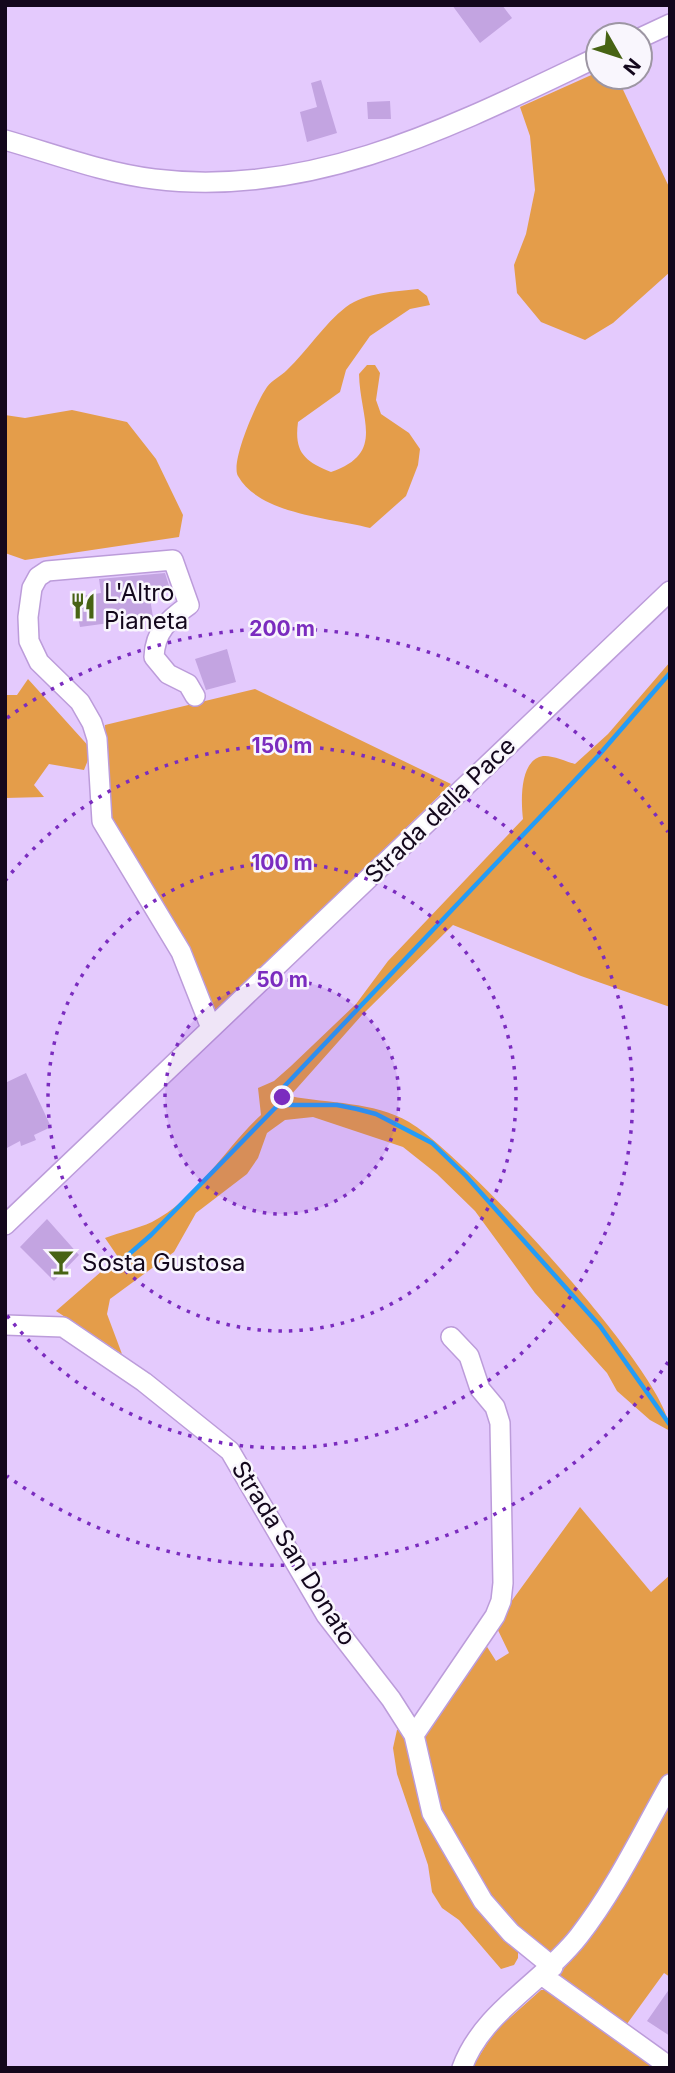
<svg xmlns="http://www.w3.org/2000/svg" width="675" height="2073" font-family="Inter,sans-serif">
	<rect width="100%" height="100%" fill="#e4cafd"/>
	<!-- green -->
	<path fill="#e49d4a" d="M598,72V77H617L670,189V272L613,323L585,340L541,322L517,293L514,265L526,234L535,190L530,136L520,107Z
		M418,289L427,296L430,305L410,309L370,336L346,370L340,392L298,422C294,452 304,461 331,472C386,453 360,420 359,374L367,365H375L380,373L376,400L381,414L409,433L420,449L418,465L406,496L370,528C332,518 260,515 238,476C230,462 257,401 267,387C272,380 281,376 287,370C307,351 324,324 346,307C367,292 393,292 418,289Z
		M72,410L127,422L156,459L183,515L179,537L25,560L5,553V415L25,418Z
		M670,662V1007L581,976L453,925L362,1015L290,1096C329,1104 373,1101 409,1122C462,1153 670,1376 670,1431L650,1420L617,1391L607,1373L535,1293L475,1211L437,1174L403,1147L313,1117L285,1120L267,1133L258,1158L247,1174L196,1213L174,1252L110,1299L107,1314L122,1354L56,1311L118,1257L105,1238C120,1232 137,1229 152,1222C197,1199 225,1148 261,1115L258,1088L274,1081L291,1066L356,1004L388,961L523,819C521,802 519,760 543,756C552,755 565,761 575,764L608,734Z
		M28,679L92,750L84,770L49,764L34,785L44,797L5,798V695H17Z
		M255,689L451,784L217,1013L200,976L108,814L105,725Z
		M580,1507L651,1592L670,1575V1774L590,1911L555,1954L538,1949L514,1933L440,1818L421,1746L433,1721L484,1642L496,1661L509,1653L495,1624Z
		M403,1728L425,1805L518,1947V1958L514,1965L501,1969L459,1920L442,1908L432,1892L428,1865L397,1774L393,1748L397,1730Z
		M670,1799V1977L664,1973L624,2028L558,1976L579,1950Z
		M541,1990H550L660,2068H472L494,2032Z"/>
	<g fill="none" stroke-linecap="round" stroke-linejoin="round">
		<!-- stream -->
		<path stroke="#249cf6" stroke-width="4.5" d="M278,1105V1093L598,756L670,673
			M120,1262L151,1235L278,1105H337L357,1109L376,1114L432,1143L466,1176L600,1326L670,1425"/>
	</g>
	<!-- building -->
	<path fill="#c3a4e1" d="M452,5H502L512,18L480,43Z
		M321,80L337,133L307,142L300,112L317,107L311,83Z
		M390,101L391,119H368L367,102Z
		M165,573L170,589L149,592L153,617L80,627L74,597L101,593L99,579Z
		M227,649L236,682L206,690L195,659Z
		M26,1073L51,1127L34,1135L36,1140L21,1146L20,1141L5,1149V1083Z
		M47,1219L79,1255L54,1281L20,1247Z
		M670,1988V2036L647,2021Z"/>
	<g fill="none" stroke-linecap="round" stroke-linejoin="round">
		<!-- minor casing -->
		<g stroke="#bc9cda" stroke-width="22">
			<path id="minor" d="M640,38L670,24
				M5,140C54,154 104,173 154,179C314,199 459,123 598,57
				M195,696L188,684L168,674L154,657C155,631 169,619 189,605L173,560L47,571L38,577L32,588L28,617L29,641L39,662L80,702L92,723L97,739L102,821L181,952L211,1028
				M5,1225L670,591
				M5,1325L63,1327L144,1382L230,1451L326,1615L391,1699L414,1735L432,1813L483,1901L511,1933L553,1967
				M414,1735L495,1616L501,1601L503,1583L500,1423L495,1407L480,1389L469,1356L451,1337
				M543,1976L670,2067
				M462,2068C482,2012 543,1982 579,1936C615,1890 641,1835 670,1784"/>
		</g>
		<!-- minor -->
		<use href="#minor" stroke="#fff" stroke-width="19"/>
	</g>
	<!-- distance rings -->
	<circle cx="282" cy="1097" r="117" fill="#7b2cbf" fill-opacity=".12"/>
	<g fill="none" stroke="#7b2cbf" stroke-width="3.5" stroke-dasharray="3.5 7">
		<circle cx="282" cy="1097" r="117"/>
		<circle cx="282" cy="1097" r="234"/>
		<path d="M5 881A351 351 0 1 1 5 1313"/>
		<path d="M668 1362A468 468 0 0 1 7 1476M7 718A468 468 0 0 1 668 832"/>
	</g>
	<!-- icons -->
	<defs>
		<g id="restaurant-bare" transform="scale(2.1)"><path d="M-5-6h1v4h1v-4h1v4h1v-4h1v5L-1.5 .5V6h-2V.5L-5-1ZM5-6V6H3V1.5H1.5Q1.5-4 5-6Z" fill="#476314" stroke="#f9f6fd" stroke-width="2.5" paint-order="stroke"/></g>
		<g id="bar-bare" transform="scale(2.1)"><path d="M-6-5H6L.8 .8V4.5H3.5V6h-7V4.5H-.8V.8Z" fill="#476314" stroke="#f9f6fd" stroke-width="2.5" paint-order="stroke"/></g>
	</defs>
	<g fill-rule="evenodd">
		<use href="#restaurant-bare" x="83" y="606"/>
		<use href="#bar-bare" x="61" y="1262"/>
	</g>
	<g text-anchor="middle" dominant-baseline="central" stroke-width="5" stroke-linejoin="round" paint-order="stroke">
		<!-- poi labels -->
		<g font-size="24" fill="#13071c" stroke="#f9f6fd" text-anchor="start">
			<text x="104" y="592">L'Altro<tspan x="104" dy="28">Pianeta</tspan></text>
			<text x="82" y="1262">Sosta Gustosa</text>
		</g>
		<!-- street labels -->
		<g font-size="24" fill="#13071c" stroke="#f9f6fd">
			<text transform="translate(440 810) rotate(-44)">Strada della Pace</text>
			<text transform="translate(294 1553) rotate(58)">Strada San Donato</text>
		</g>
	</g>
	<circle cx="282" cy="1097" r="10" fill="#7b2cbf" stroke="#f9f6fd" stroke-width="3.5"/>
	<g font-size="21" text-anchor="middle" font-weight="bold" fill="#7b2cbf" stroke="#f9f6fd" stroke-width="5" stroke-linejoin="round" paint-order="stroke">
		<text x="282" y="636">200 m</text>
		<text x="282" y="753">150 m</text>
		<text x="282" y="870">100 m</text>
		<text x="282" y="987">50 m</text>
	</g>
	<!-- border -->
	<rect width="675" height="2073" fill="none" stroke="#13071c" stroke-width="14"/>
	<!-- north arrow -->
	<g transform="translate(619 56) rotate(129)"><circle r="33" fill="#f9f6fd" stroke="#9d96a3" stroke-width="2"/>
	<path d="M0-5L12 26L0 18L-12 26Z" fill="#476314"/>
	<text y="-10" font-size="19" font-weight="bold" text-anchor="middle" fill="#13071c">N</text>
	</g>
</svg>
